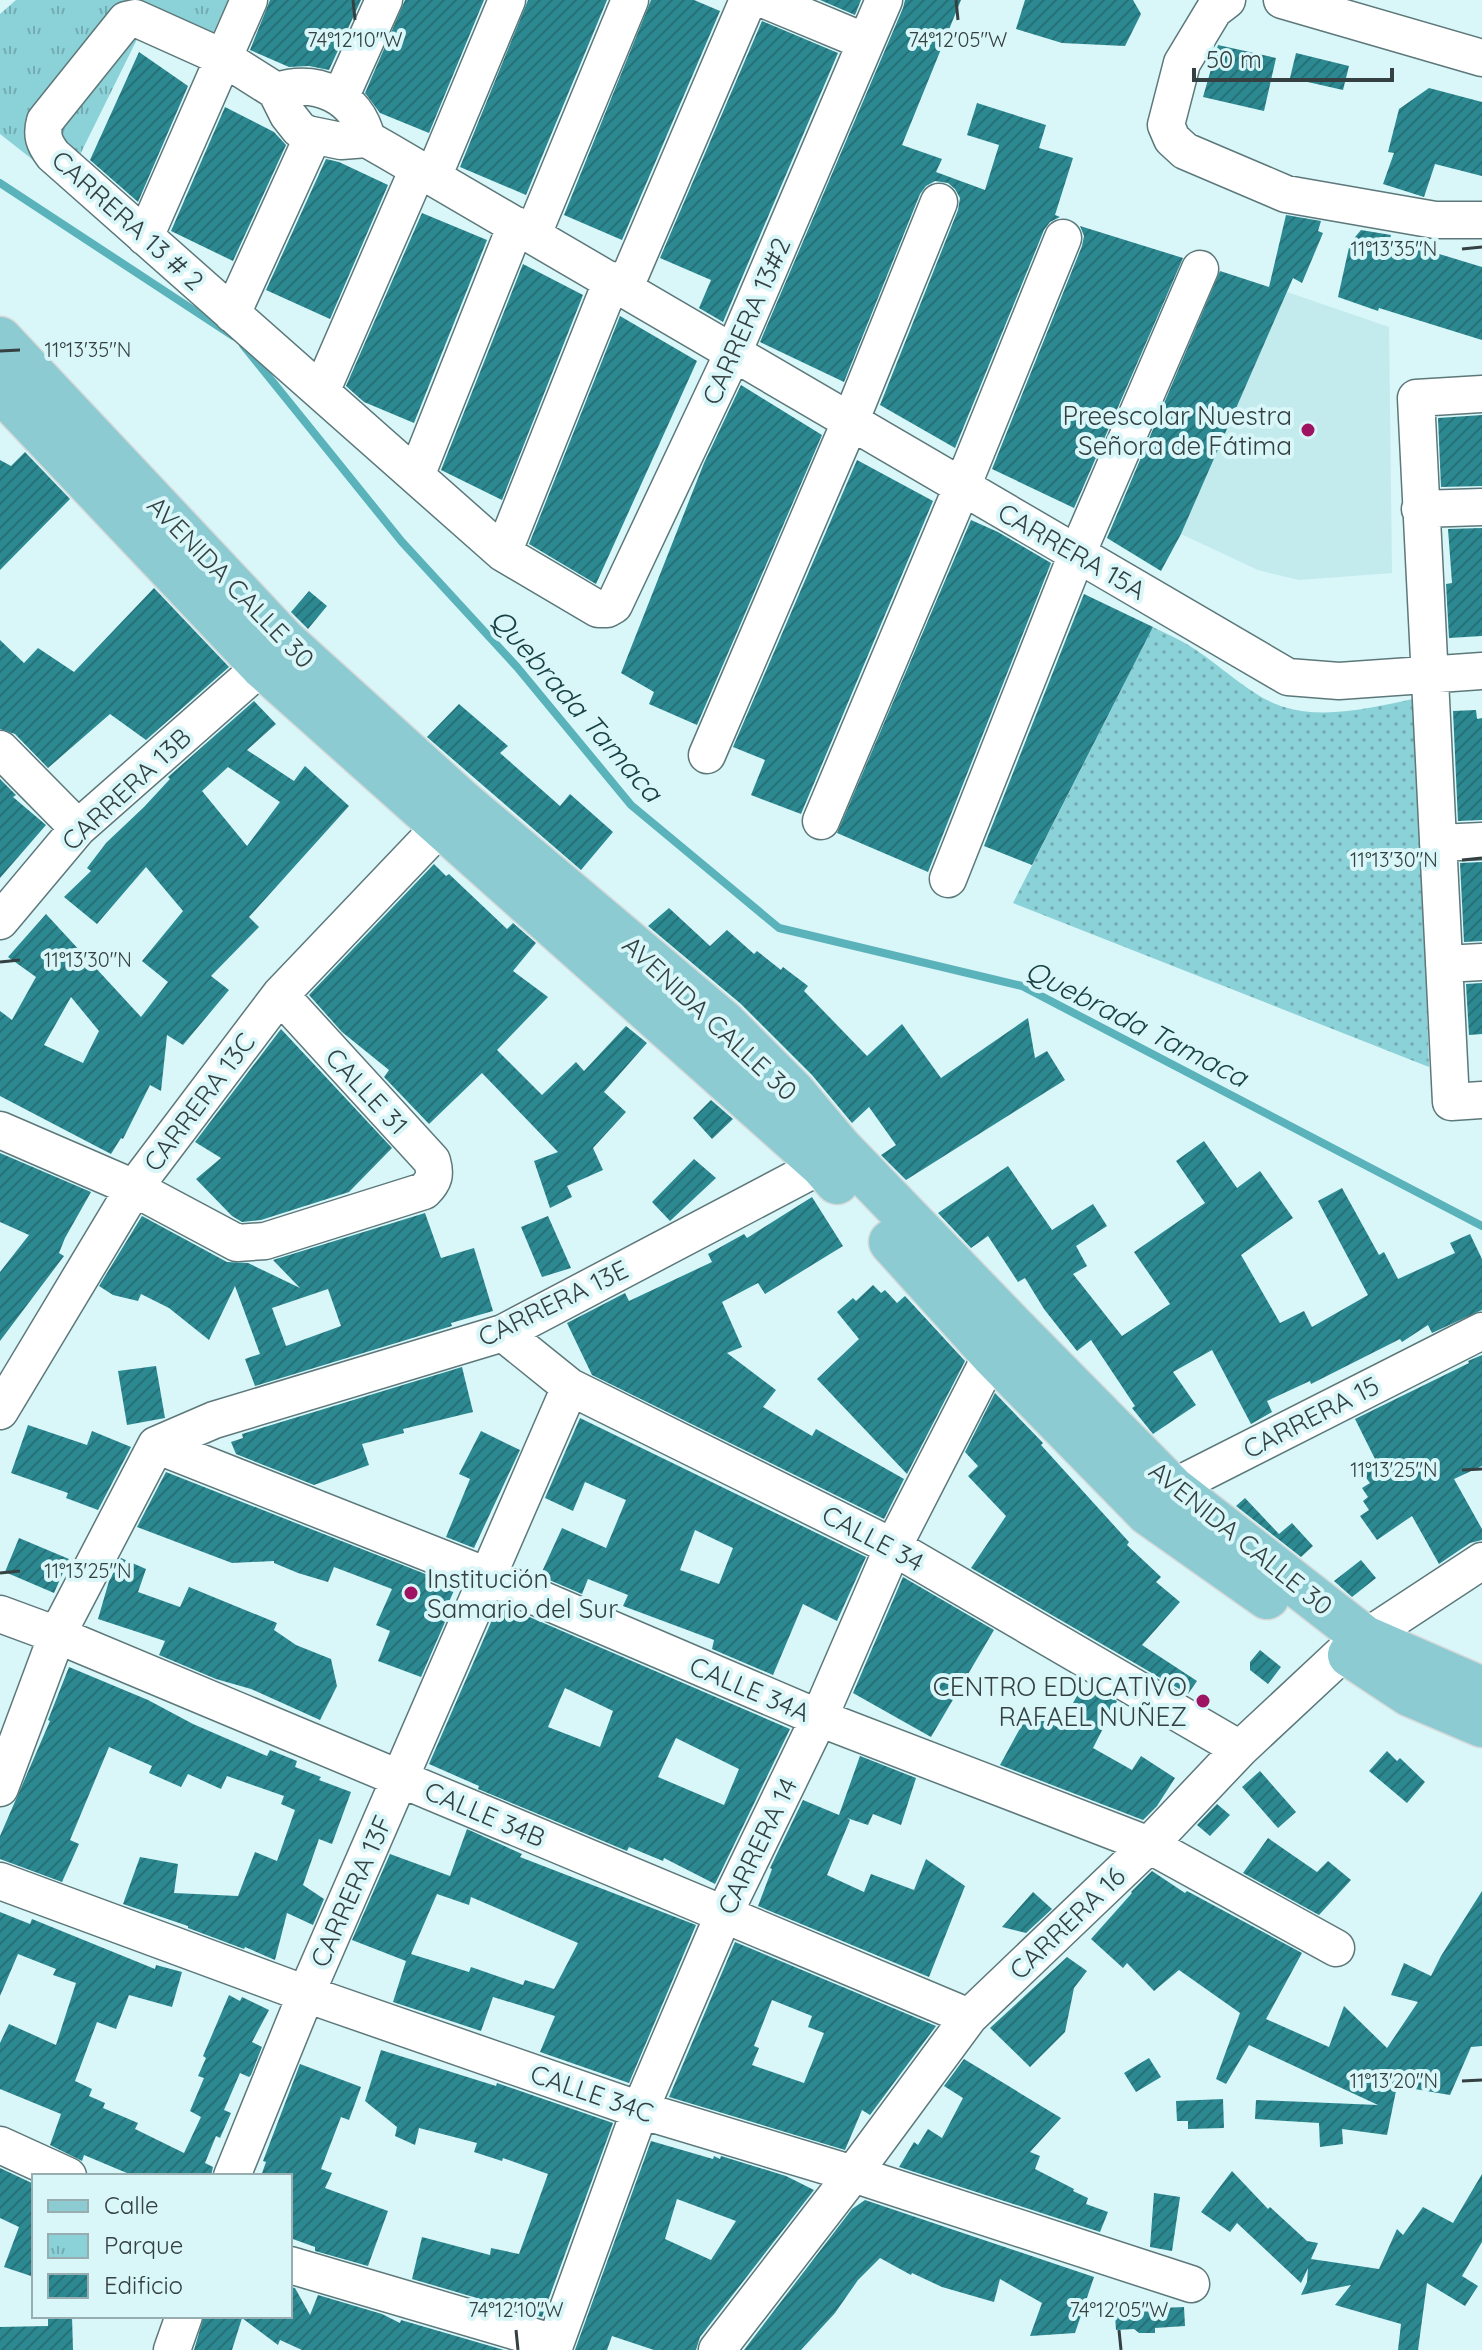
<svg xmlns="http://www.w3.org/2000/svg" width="1482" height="2350" font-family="Quicksand,sans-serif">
	<defs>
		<pattern id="grass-dots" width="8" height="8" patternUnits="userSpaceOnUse" patternTransform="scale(2)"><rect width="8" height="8" fill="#8bd1d8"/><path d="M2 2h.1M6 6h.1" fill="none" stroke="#72abb1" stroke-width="1.8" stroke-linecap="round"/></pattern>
		<pattern id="park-tufts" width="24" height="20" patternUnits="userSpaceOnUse" patternTransform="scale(2)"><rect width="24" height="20" fill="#8bd1d8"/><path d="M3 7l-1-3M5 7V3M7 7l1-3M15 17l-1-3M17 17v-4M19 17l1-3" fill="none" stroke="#72abb1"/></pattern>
		<pattern id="building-hatch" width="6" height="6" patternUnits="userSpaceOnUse" patternTransform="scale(2)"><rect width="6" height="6" fill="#2c8991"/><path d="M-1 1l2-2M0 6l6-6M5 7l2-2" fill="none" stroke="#267178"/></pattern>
	</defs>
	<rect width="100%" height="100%" fill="#d9f6f9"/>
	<!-- built -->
	<path fill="#c3eaed" d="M1287,292L1389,327L1392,573L1299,580L1258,570L1181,534Z"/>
	<!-- grass -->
	<path fill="url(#grass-dots)" d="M1153,627C1167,634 1183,641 1196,650C1222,667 1255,699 1284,707C1325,720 1376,707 1417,698L1429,1067L1013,903Z"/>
	<!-- park -->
	<path fill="url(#park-tufts)" d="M16,0H228L210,40L148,17L65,185L0,134V14Z"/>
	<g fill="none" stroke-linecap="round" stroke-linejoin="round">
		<!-- stream -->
		<path stroke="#5ab2ba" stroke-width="8" d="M0,183L233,336
			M243,345L402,542L517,667L631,805L779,928L1022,986L1482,1226"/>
	</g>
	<!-- building -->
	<path fill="url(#building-hatch)" fill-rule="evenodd" d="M270,0H361L329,70L309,66L289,67L250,50Z
		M405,0H484L429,133L380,113L365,93Z
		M528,0H607L526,195L460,167Z
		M651,0H694L720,11L622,240L564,215Z
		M820,0H861L855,15Z
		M905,0H961L902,145L942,159L936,172L985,190L999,145L967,135L977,103L1046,125L1039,148L1073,158L1055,215L1060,217L1050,222L1044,230L955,448L880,405L958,210L960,198L955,189L948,183L935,181L926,186L920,194L844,382L760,342L903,8Z
		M1025,0H1133L1141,14L1125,46L1062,43L1016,29Z
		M762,21L838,53L723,322L699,308L711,280L660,258Z
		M1218,45L1276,58L1264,111L1203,97Z
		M139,52L188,86L138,202L90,160Z
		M1296,53L1349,66L1343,90L1290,78Z
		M1429,88L1482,102V176L1435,164L1424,197L1383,184L1394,153L1388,152L1399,109Z
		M225,107L274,132L286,145L233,261L171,231Z
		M326,159L339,162L388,185L330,319L266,290Z
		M422,213L487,240L414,423L364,402L346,386Z
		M1286,215L1321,221L1318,231L1323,233L1302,283L1293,278L1181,534L1161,571L1107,538L1220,271L1269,287Z
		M1080,226L1183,258L1074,508L992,469L1082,246L1084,236Z
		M1361,230L1391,235L1390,239L1482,267V340L1379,308L1378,311L1338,297L1350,243Z
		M523,264L583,295L502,500L441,470Z
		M620,316L697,361L596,584L529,544Z
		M741,385L822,435L697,725L649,704L654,692L621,673L704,463Z
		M1482,415V486L1441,487L1438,418Z
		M25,452L70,499L0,570V460L11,466Z
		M857,460L933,501L801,814L751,795L765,760L733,747Z
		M971,520L998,532L1051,563L928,872L837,833Z
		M1482,528V636L1449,638L1446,584L1452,583L1448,529Z
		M154,588L229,667L146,740L110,714L48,768L15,734L0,729V640L24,663L38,648L74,672Z
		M309,591L327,606L308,629L291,612Z
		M1084,594L1153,627L1032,865L984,846Z
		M254,701L276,724L247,750L294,781L305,766L349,806L249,917L259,927L211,976L229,990L183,1045L167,1035L161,1091L150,1085L123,1139L121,1138L111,1154L0,1096V1011L12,1020L36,977L8,957L46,914L141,1017L168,982L142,961L183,911L146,867L97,924L64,897L91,871L87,868L106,843L144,807L170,779L168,777ZM228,767L280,802L247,846L202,791ZM71,997L99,1031L83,1063L44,1045Z
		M459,704L508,746L500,753L560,806L570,794L613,832L581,870L427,737Z
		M1476,710L1477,719L1482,718V820L1458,821L1453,711Z
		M0,779L16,795L13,797L46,825L0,878Z
		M1482,862V941L1464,942L1460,863Z
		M434,864L446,876L449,874L507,929L513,923L536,943L513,971L548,997L497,1050L542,1095L576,1062L584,1071L626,1026L647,1043L604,1092L626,1112L593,1148L603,1170L567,1186L572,1197L550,1208L534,1161L558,1152L482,1073L429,1124L384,1077L389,1070L342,1032L309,995Z
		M669,908L710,946L727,930L754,954L757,951L781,970L783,967L808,986L804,991L867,1056L902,1024L941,1078L1028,1018L1035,1058L1047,1051L1065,1080L906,1180L881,1155L896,1145L869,1107L852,1123L812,1075L741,1004L648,926Z
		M1482,983V1034L1469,1035L1466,984Z
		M281,1029L392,1148L349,1192L261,1220L242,1222L232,1216L196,1179L221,1158L195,1142Z
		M711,1100L733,1119L712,1139L693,1118Z
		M1204,1141L1237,1188L1260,1171L1293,1218L1241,1255L1280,1323L1304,1311L1312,1327L1368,1295L1318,1201L1342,1188L1379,1255L1384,1252L1398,1279L1455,1253L1450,1243L1470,1234L1482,1259V1310L1432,1333L1428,1325L1402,1342L1400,1339L1311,1384L1310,1381L1267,1401L1272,1412L1251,1424L1212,1350L1173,1372L1196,1405L1153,1434L1132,1408L1135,1406L1091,1340L1077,1351L1044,1309L1025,1278L1018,1282L988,1236L971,1248L938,1213L1008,1166L1052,1230L1093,1204L1107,1226L1076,1246L1087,1266L1073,1274L1122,1336L1170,1304L1134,1252L1205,1203L1176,1161Z
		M0,1153L91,1192L65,1238L59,1253L64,1256L0,1341V1272L29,1235L0,1222Z
		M694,1159L716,1178L670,1221L652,1202Z
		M812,1197L843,1246L765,1294L758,1283L722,1302L742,1347L727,1353L776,1390L763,1407L812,1436L816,1429L904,1479L884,1519L592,1375L567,1323L625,1293L629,1301L712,1262L708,1254L744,1234L747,1238Z
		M425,1213L441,1258L474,1248L493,1311L451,1323L452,1326L255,1386L245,1359L260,1354L235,1286L209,1340L169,1308L141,1294L138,1301L113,1295L99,1286L142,1216L227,1262L248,1263L300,1288L273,1260ZM328,1289L341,1326L286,1346L272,1308Z
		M548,1216L571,1268L542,1277L521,1227Z
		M873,1285L881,1293L885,1290L897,1303L905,1296L965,1361L907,1474L817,1379L859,1339L837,1312L853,1298L856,1301Z
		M1482,1355V1466L1454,1479L1482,1529V1540L1470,1543L1439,1564L1412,1516L1377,1540L1360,1516L1369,1510L1363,1501L1368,1497L1362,1488L1370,1483L1361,1471L1376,1461L1355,1419L1469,1363L1468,1361Z
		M156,1366L165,1418L127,1425L118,1371Z
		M462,1367L473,1412L403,1429L404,1433L362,1444L369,1465L314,1485L236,1454L231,1442L243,1438L242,1434Z
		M995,1393L1043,1443L1041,1445L1129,1542L1127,1545L1161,1577L1156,1582L1180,1602L1142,1645L1197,1681L1188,1694L971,1568L1006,1516L968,1476L978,1466L965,1452Z
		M580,1418L866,1557L837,1621L803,1604L773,1675L712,1649L714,1640L623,1606L628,1595L588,1579L582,1594L540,1576L562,1528L606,1548L626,1500L585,1482L573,1511L545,1498ZM695,1530L733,1548L719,1584L680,1570Z
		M28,1425L87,1445L92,1431L131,1447L98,1510L66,1498L68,1493L11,1473Z
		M481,1431L520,1450L474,1548L446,1537L470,1479L459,1474Z
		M166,1472L456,1586L441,1620L445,1622L421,1677L378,1661L390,1631L376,1625L392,1589L334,1567L328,1582L298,1573L274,1563V1561L232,1563L137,1527Z
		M1245,1498L1279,1534L1292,1523L1313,1546L1301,1557L1236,1506Z
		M19,1538L69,1559L54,1593L5,1572Z
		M121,1558L146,1569L138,1592L180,1607L189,1587L277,1623L274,1630L296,1645L331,1659L337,1686L320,1720L251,1689L216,1679L159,1655L165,1641L98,1619L109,1581Z
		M1361,1560L1376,1578L1352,1597L1334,1581Z
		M903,1577L994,1630L931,1737L853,1693Z
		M499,1604L790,1729L715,1884L664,1858L663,1861L629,1847L627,1851L478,1789L479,1786L429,1764ZM565,1688L613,1711L600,1747L548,1727ZM676,1738L739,1769L724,1805L658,1777Z
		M1260,1650L1281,1667L1268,1684L1250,1670V1662Z
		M69,1667L148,1700L193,1724L267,1756L270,1750L297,1761L295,1767L321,1777L319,1780L351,1792L332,1844L319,1839L303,1885L324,1899L313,1925L287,1913L275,1960L245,1947L244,1949L188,1928V1926L123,1904L140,1857L178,1864L174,1893L238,1896L255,1852L277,1861L295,1810L281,1804L284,1796L227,1776L221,1789L188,1774L181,1787L149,1773L152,1766L109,1747L70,1840L79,1844L62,1882L0,1859V1836L50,1721L48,1720Z
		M1091,1687L1117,1701L1093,1748L1132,1770L1141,1756L1175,1778L1157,1806L1143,1820L1000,1765L1029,1712L1059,1728L1078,1694L1086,1697Z
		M1387,1751L1397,1761L1400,1758L1425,1782L1407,1803L1369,1771Z
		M860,1756L916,1778L901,1825L873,1814L868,1825L847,1818L850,1820L827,1875L864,1892L871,1874L914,1890L926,1859L965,1886L929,1977L758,1906L772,1869L770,1868L803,1800L839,1815Z
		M1260,1771L1296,1812L1278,1828L1242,1787Z
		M1217,1804L1230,1815L1210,1836L1197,1825Z
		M467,1829L522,1854L520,1857L696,1925L629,2083L540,2052L555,2016L493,1997L481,2031L393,2002L406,1961L352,1940L390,1854L450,1876ZM437,1894L469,1905L471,1897L578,1943L554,1989L525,1980L523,1985L471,1967L469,1972L411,1954Z
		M1268,1838L1317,1872L1328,1861L1351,1880L1319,1915L1243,1873Z
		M1152,1871L1185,1893L1187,1891L1302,1953L1266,2019L1329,2047L1344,2006L1387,2048L1418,2002L1391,1995L1404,1963L1431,1976L1441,1956L1482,1891V2046L1471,2047L1450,2095L1397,2086L1387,2135L1342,2129L1343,2144L1320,2147L1319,2123L1255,2119L1256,2100L1378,2105L1249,2045L1226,2084L1216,2079L1240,2013L1179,1970L1154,1991L1127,1963L1123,1968L1091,1939L1132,1893L1131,1892Z
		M1033,1892L1052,1909L1026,1933L1002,1927Z
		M0,1912L30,1924L32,1919L155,1969L156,1965L182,1972L172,2007L129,1995L116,2029L97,2022L75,2081L92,2089L89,2096L105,2103L103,2108L138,2123L135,2129L184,2153L201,2117L190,2111L204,2078L198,2076L206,2058L203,2056L229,1995L240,2001L242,1997L269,2010L252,2042L262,2047L251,2075L249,2077L240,2073L224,2110L231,2113L220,2138L216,2136L205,2163L213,2167L211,2176H134L84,2155L82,2161L50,2145L61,2114L0,2089V2043L9,2024L56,2045L76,1983L53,1975L56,1969L18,1954L0,1996Z
		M735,1942L936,2026L870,2115L862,2110L845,2150L669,2097ZM772,2000L812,2016L808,2027L824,2033L804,2083L752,2065L759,2048L754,2046Z
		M1067,1957L1087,1971L1074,1988L1065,2032L1030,2067L990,2028Z
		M381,2050L496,2086L497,2083L613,2123L542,2317L412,2279L422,2237L490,2255L491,2248L519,2254L548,2174L503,2158L502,2161L474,2152L477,2143L419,2128L415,2145L395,2136L397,2127L365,2101Z
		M1149,2058L1161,2077L1136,2092L1124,2073Z
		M964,2059L1061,2118L1030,2152L1040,2156L1035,2169L1074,2189L1073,2191L1088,2198L1086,2204L1108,2212L1100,2232L899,2167L914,2142L918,2145L928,2129L942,2138L963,2098L944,2086Z
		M300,2064L361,2087L349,2120L341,2117L321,2169L332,2173L325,2188L388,2211L368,2266L315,2251V2247L290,2238V2176H261L266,2162L263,2161Z
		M1223,2099L1224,2128L1188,2129V2121H1177L1176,2101Z
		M651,2141L713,2159L714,2156L720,2159L721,2156L786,2176L814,2190L700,2337L696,2350H654L612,2336L607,2350H575ZM677,2199L736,2221L711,2260L665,2239Z
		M0,2168L34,2184V2277L4,2267L19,2227L0,2218Z
		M1232,2171L1268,2209L1270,2207L1307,2241L1318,2243L1311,2259L1379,2269L1397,2229L1403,2235L1423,2207L1453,2223L1482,2174V2242L1462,2276L1478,2286L1465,2306L1427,2283L1418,2350H1398L1401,2324L1335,2305L1351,2285L1301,2295L1307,2282L1308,2268L1301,2283L1237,2223L1230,2232L1201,2212Z
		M1154,2193L1180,2197L1172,2251L1150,2247Z
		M865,2200L1094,2277L1075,2333L1030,2336L1042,2303L1000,2279L994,2302L942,2287L912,2273L911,2275L880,2258L858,2280L835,2313L801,2350H744L852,2209Z
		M290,2287L295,2288L310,2315L318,2295L382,2314L400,2323L401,2320L504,2350H302L280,2340L278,2345L242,2318L232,2350H194L204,2316H290Z
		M1139,2304V2309L1184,2307L1185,2326L1155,2328V2333H1139L1134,2329L1116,2330L1115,2315L1110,2310H1115V2305Z
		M48,2316H72L73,2350H0V2327L48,2326Z"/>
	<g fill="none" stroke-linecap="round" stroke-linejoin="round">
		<!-- minor casing -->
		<g stroke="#5d787a" stroke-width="39">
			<path id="minor" d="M765,0L866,42
				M884,0L733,353L614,605L607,609H598L503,553L53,155C44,143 41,135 45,121L126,20L135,18L224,58L276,91L288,115L299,129L307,134L341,141L367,139L388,151L1288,677L1339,681L1482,671
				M1227,0L1214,10L1182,63L1166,125L1172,139L1185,151L1286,194L1435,220H1482
				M1282,0L1482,58
				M276,91C317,78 357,96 367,139
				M340,98L384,0
				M433,177L507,0
				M533,234L630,0
				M145,237L249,0
				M625,287L748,0
				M232,314L313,136
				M321,392L418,169
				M1482,394L1416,398L1451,1102L1482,1100
				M416,476L516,225
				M1420,509L1482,507
				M503,553L612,280
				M0,749L78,828
				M707,755L850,422L939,202
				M821,821L962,487L1063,238
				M1438,843L1482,841
				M948,879L1077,554L1200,269
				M0,921L78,828L262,666
				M1444,964L1482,962
				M0,1130L134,1188L237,1243L265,1241L424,1191C434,1181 436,1175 432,1161L280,995
				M503,1333L570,1387L893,1547L1240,1749
				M0,1411L134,1188L280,995L442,825
				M156,1445L487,1576L819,1718L1149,1845L1336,1948
				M156,1445L214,1420L503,1333L822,1165L840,1148
				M1154,1506L1172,1488L1482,1331
				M0,1614L57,1635L969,2017
				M0,1788L57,1635L156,1445
				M0,1881L306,1994L640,2110L853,2174L1191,2284
				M0,2145L68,2176
				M232,2176L306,1994L570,1387
				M290,2265L555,2343
				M172,2350L184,2316
				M553,2350L640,2110L723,1916L819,1718L893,1547L992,1354
				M717,2350L853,2174L969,2017L1149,1845L1240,1749L1345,1651L1482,1561"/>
		</g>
		<!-- major casing -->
		<g stroke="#d6d9d9" stroke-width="47">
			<path id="major" d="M0,339L284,641L462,802L723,1022L794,1093L840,1148L1012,1326L1172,1488L1365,1638L1482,1689
				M0,389L262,666L822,1165L837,1182
				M891,1242L992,1354L1148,1513L1267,1597
				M1350,1655L1409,1694L1482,1725"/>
		</g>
		<!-- minor -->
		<use href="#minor" stroke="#fff" stroke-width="36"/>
		<!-- major -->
		<use href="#major" stroke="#8ccbd1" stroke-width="44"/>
	</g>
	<!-- ticks -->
	<path fill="none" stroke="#344041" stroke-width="3" d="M353,0L355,20M956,0L958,20M1462,249L1482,247M0,351L20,350M1462,860L1482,858M0,962L20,960M1462,1470L1482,1469M0,1573L20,1571M1462,2081L1482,2080M516,2330L518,2350M1119,2330L1121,2350"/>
	<!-- markers -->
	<g fill="#9e1462" stroke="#d9f6f9" stroke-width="3">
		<circle cx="1308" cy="430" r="8"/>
		<circle cx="411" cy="1593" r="8"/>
		<circle cx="1203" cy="1701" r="8"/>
	</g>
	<g text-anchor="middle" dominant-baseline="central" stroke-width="8" stroke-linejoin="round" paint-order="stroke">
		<!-- street labels -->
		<g font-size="26" fill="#344041" stroke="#d9f6f9">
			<text transform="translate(128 220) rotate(42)">CARRERA 13 # 2</text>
			<text transform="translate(746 321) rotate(-66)">CARRERA 13#2</text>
			<text transform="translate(1072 551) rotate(30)">CARRERA 15A</text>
			<text transform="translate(231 582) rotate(46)">AVENIDA CALLE 30</text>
			<text transform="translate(126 789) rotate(-43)">CARRERA 13B</text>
			<text transform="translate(710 1018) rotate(43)">AVENIDA CALLE 30</text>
			<text transform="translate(367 1091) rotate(47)">CALLE 31</text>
			<text transform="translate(199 1102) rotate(-53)">CARRERA 13C</text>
			<text transform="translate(553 1303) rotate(-26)">CARRERA 13E</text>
			<text transform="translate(1311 1417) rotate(-27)">CARRERA 15</text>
			<text transform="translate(873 1538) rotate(28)">CALLE 34</text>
			<text transform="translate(1241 1538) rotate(39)">AVENIDA CALLE 30</text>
			<text transform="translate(750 1689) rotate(23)">CALLE 34A</text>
			<text transform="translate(485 1814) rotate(23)">CALLE 34B</text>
			<text transform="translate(757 1846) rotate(-64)">CARRERA 14</text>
			<text transform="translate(351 1891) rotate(-66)">CARRERA 13F</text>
			<text transform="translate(1067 1923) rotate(-44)">CARRERA 16</text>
			<text transform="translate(592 2093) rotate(19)">CALLE 34C</text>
		</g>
		<!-- poi labels -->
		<g font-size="26" fill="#344041" stroke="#d9f6f9" text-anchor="end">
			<text x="1292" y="415">Preescolar Nuestra<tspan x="1292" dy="30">Señora de Fátima</tspan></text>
			<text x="427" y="1578" text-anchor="start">Institución<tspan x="427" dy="30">Samario del Sur</tspan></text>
			<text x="1187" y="1686">CENTRO EDUCATIVO<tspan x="1187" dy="30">RAFAEL NUÑEZ</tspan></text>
		</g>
		<!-- water labels -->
		<g font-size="28" font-style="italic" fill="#174144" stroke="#d9f6f9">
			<text transform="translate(577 705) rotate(49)">Quebrada Tamaca</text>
			<text transform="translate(1137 1023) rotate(27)">Quebrada Tamaca</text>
		</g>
	</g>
	<g font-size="20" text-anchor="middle" fill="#344041" stroke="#d9f6f9" stroke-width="8" stroke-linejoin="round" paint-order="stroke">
		<text x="355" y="47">74°12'10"W</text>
		<text x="958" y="47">74°12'05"W</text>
		<text x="1394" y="256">11°13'35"N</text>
		<text x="88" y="357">11°13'35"N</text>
		<text x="1394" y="867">11°13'30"N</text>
		<text x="88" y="967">11°13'30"N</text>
		<text x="1394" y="1477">11°13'25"N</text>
		<text x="88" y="1578">11°13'25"N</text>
		<text x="1394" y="2088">11°13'20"N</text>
		<text x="516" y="2317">74°12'10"W</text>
		<text x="1119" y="2317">74°12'05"W</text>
	</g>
	<!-- legend -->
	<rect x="32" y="2174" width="260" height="144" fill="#d9f6f9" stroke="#97adaf" stroke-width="2"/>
	<rect x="48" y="2200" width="40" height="12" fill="#8ccbd1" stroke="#97adaf" stroke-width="2"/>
	<text x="104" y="2214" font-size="24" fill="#344041">Calle</text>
	<rect x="48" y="2234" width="40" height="24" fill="url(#park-tufts)" stroke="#97adaf" stroke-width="2"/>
	<text x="104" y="2254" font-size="24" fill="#344041">Parque</text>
	<rect x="48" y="2274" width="40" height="24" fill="url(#building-hatch)" stroke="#97adaf" stroke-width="2"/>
	<text x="104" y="2294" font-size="24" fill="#344041">Edificio</text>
	<!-- scale -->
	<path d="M1194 68v12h198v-12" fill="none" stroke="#344041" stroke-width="4"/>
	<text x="1206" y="68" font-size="24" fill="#344041" stroke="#d9f6f9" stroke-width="6" paint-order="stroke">50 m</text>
</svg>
